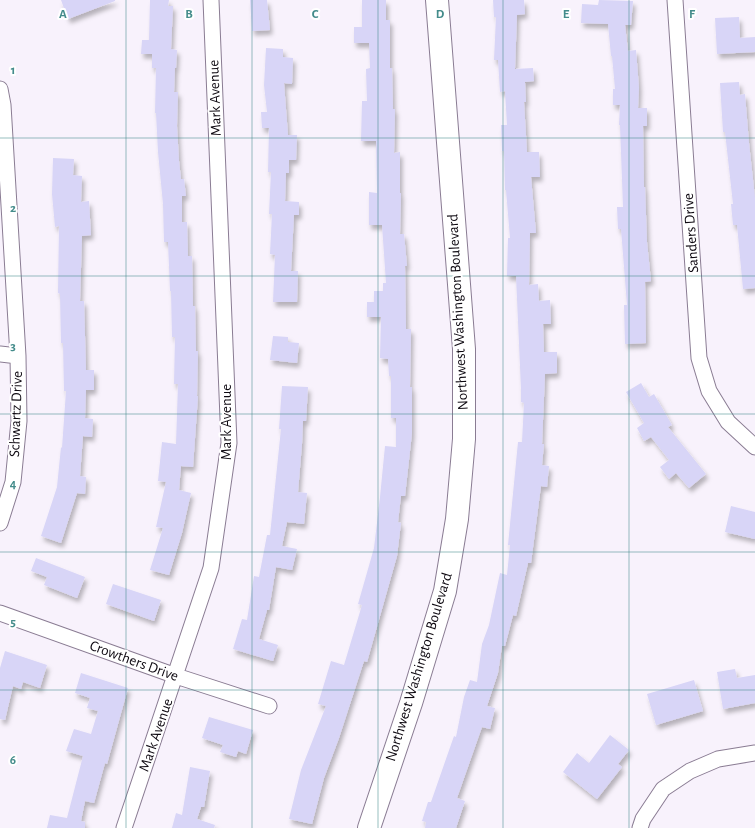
<svg xmlns="http://www.w3.org/2000/svg" width="755" height="828" font-family="'Alegreya Sans',sans-serif">
	<defs>
		<filter id="shadow"><feDropShadow dx="2.5" dy="4.5" stdDeviation="2" flood-color="#0004"/></filter>
	</defs>
	<rect width="100%" height="100%" fill="#f8f2fc"/>
	<!-- building -->
	<path fill="#d8d5f7" filter="url(#shadow)" d="M61,0H115V1L68,19Z
		M150,0H169L168,6H173L171,49L177,50L176,68H175L174,92H178L177,126L179,161L181,179H184L186,196H182V222H187L188,256H192L193,306H195L196,351H198L197,396H198L193,467L181,466L179,490L191,493L182,533L169,575L150,570L163,528L156,527L166,482L158,481L162,442L176,444L178,384H174L175,337H172L171,291H170L168,242H164L163,204L158,152L156,113H155L156,68H152V54H141L142,40H149Z
		M250,0H267L270,30L252,31Z
		M362,0H386V20H390V68H392L393,109H395L394,153L400,152V193H401L400,234H404L407,266H405L406,329H411L410,387H412V433L405,496H401L398,522L401,523L397,556L367,662L364,661L339,738L324,778L312,824L289,819L301,770L326,706L318,704L331,661L344,665L362,605L358,604L374,548L380,497L385,446L396,447V418H391V376H389L388,359L380,358L381,317H367V302H374V291H383V283H386L382,225H369V192L377,193L376,141H361L362,101H367L366,69L370,68L369,43H354V27H362Z
		M493,0H524L525,14L517,15L515,69L533,68L534,81L525,82L526,102H524L527,152H539L540,177H531L536,233H530L529,285L538,284L539,301L550,300L551,324H543L544,352H557V373L545,374L542,444H544L542,465L549,466L547,487L541,486L531,563H528L516,616L513,615L505,646H502L498,673L487,706L495,708L490,729L482,727L457,798L465,801L456,828H425L426,822L422,821L428,802H431L454,736L456,737L464,697L470,680L477,682L482,644L489,625L500,573L507,575L510,545H508L518,442H522L524,403L521,402V389L516,276H507L508,238H510L506,190H505L504,151H502L501,125H507L505,91L500,92L498,60H494L496,17H494Z
		M599,0L633,1L631,25H625L628,51L636,50L639,88L638,108H647V126H643L644,187H645L647,242L651,281L645,282L646,343L625,344L624,305H627L621,229H618L617,207H623L620,125H619L620,105H613V89H615L612,56H611L608,24L581,23L582,4L598,5Z
		M739,17L740,38L755,37V52L717,54L715,18Z
		M266,48L283,49V57L293,58L292,84L284,83L288,135H297L296,160H289V173H286L285,201L299,202V215H294L291,271H298L297,302H273L275,255L270,254L272,214H269L271,172H268L269,128H262L261,112H267L264,85Z
		M739,82L740,95L745,94L749,143L755,198V288L743,289L737,225H733L731,204H733L725,132H723L720,83Z
		M53,158L74,159L73,175L82,176L81,202L89,201L91,235L82,236L80,301H84L86,370H94V390H86L85,418L93,419L92,437L83,436L80,476L86,477L85,494L77,493L61,543L41,536L57,487L61,447L62,448L66,391H64L63,343H61L60,294L58,293L59,226L55,227L52,194Z
		M273,336L288,337V342L299,343L297,363L270,360Z
		M641,383L649,397L654,394L672,425L668,427L706,474L689,488L676,473L669,479L660,467L669,460L651,437L644,441L637,428L644,423L626,392Z
		M282,386L308,387L306,421H303L302,444L298,492L307,493L304,524L287,522L282,546L297,549L292,570L276,567L269,610H267L259,639L278,645L273,661L233,649L242,619L247,620L254,576L259,577L267,535H270L281,429H279Z
		M731,506L755,512V539L725,532Z
		M36,558L85,577L77,598L44,585L47,577L31,571Z
		M113,584L161,600L154,621L106,604Z
		M5,651L47,665L40,688L23,682L21,689L13,686L5,720L0,719V668Z
		M735,669L737,678L755,675V703L723,709L717,672Z
		M81,673L128,688L115,735L107,764L105,763L94,803L85,801L81,821L85,822V828H47L50,815L67,818L83,756L66,751L74,729L91,734L98,711L87,708L90,698L75,693Z
		M694,680L703,711L656,725L647,694Z
		M209,717L253,730L246,754L238,751L236,757L220,752L223,745L202,738Z
		M610,735L629,750L618,764L622,767L597,799L563,772L577,753L589,763Z
		M190,767L210,771L204,807H201L197,819L215,825L214,828H172L176,813L182,815Z"/>
	<g fill="none" stroke-linecap="round" stroke-linejoin="round">
		<!-- minor casing -->
		<g stroke="#8a7c93" stroke-width="17">
			<path id="minor" d="M675,0L699,358L709,391L728,422L755,447
				M0,89L3,105L18,356L19,421L13,482L0,523
				M0,354L18,356
				M0,613L176,676L269,706
				M124,828L211,568L229,443L211,0
				M640,828L643,819L663,789L690,771L718,759L755,753"/>
		</g>
		<!-- secondary casing -->
		<g stroke="#8a7c93" stroke-width="24">
			<path id="secondary" d="M369,828L411,703L445,591L457,519L464,439V349L437,0"/>
		</g>
		<!-- minor -->
		<use href="#minor" stroke="#fff" stroke-width="15"/>
		<!-- secondary -->
		<use href="#secondary" stroke="#fff" stroke-width="22"/>
	</g>
	<!-- grid -->
	<path fill="none" stroke="#448c8b" stroke-width="1" stroke-opacity="0.55" d="M126,0V828M252,0V828M378,0V828M503,0V828M629,0V828M0,138H755M0,276H755M0,414H755M0,552H755M0,690H755"/>
	<g text-anchor="middle" dominant-baseline="central" stroke-width="4" stroke-linejoin="round" paint-order="stroke">
		<!-- street labels -->
		<g font-size="15" fill="#0e0911" stroke="#fff">
			<text transform="translate(215 98) rotate(-92)">Mark Avenue</text>
			<text transform="translate(691 233) rotate(-94)">Sanders Drive</text>
			<text transform="translate(458 312) rotate(-93)">Northwest Washington Boulevard</text>
			<text transform="translate(16 414) rotate(-88)">Schwartz Drive</text>
			<text transform="translate(226 422) rotate(-90)">Mark Avenue</text>
			<text transform="translate(134 661) rotate(20)">Crowthers Drive</text>
			<text transform="translate(419 667) rotate(-73)">Northwest Washington Boulevard</text>
			<text transform="translate(156 735) rotate(-71)">Mark Avenue</text>
		</g>
	</g>
	<g font-size="13" text-anchor="middle" font-weight="bold" fill="#448c8b" stroke="#fff" stroke-width="4" stroke-linejoin="round" paint-order="stroke">
		<text x="63" y="18">A</text>
		<text x="189" y="18">B</text>
		<text x="315" y="18">C</text>
		<text x="440" y="18">D</text>
		<text x="566" y="18">E</text>
		<text x="692" y="18">F</text>
		<text x="13" y="74">1</text>
		<text x="13" y="212">2</text>
		<text x="13" y="350">3</text>
		<text x="13" y="488">4</text>
		<text x="13" y="626">5</text>
		<text x="13" y="764">6</text>
	</g>
</svg>
